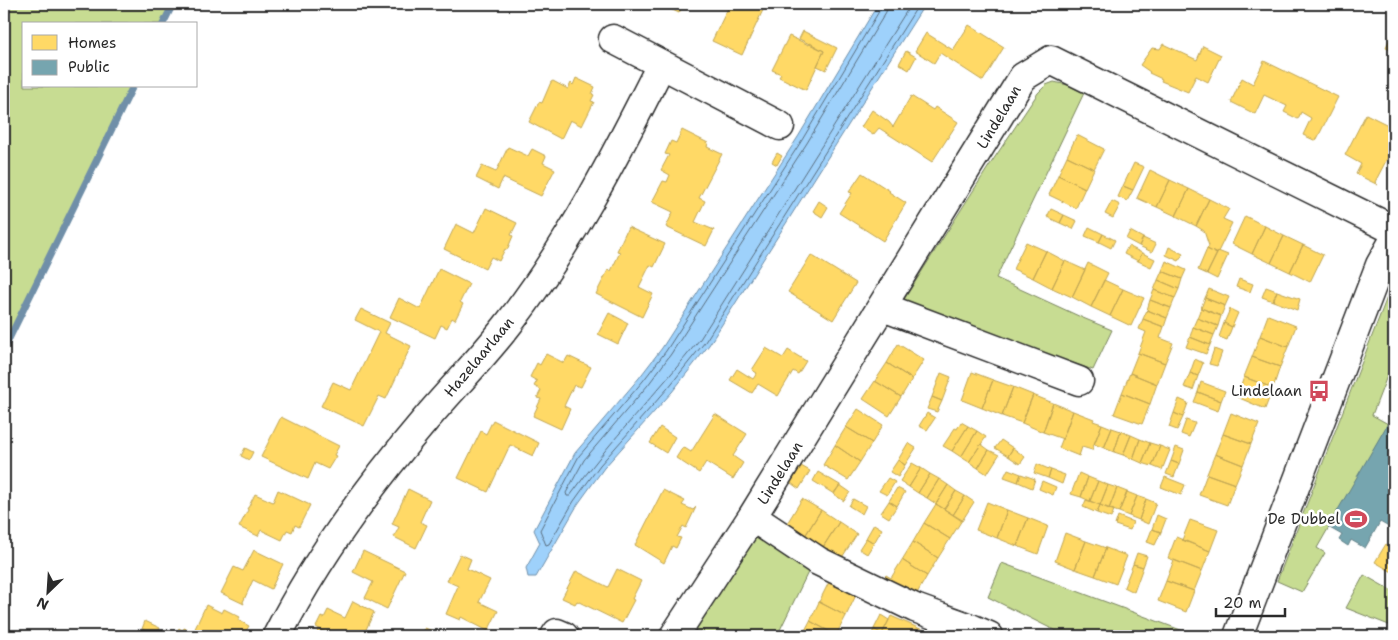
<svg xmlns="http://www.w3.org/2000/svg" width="1398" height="640" font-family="'Shantell Sans',sans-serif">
	<rect width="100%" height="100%" fill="#fff"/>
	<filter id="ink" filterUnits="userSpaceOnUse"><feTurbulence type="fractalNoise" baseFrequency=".02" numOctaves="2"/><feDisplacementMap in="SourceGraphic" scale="10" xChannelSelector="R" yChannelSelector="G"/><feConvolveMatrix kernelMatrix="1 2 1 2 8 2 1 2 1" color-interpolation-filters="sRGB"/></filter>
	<g filter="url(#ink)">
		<!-- green -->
		<path fill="#c7dc92" stroke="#79845e" d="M4,4H172L163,24H24V86H132L55,247L4,347Z
			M1054,82L1068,85L1084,93L996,278L1083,318L1112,330L1093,370L901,304L989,166L1038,93L1046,85Z
			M1391,287L1394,288V358L1372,415L1388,424L1317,548L1325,553L1302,592L1277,581Z
			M753,532L812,564L777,636H688Z
			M1002,563L1194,635V636H1066L988,597Z
			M1364,575L1394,592V627L1346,608Z"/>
		<!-- water -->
		<path fill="#9ed1fb" stroke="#708fa8" d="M878,4H925L709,345L672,392L604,468L578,504L536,577H528L526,568L540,543L534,530L575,453L639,378L662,348L798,137Z"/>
		<!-- homes -->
		<path fill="#ffd966" stroke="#bfa554" d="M665,4H683L679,13L664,6Z
			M730,4H749L763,10L742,55L712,41Z
			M969,25L1004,47L983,81L940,53L934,63L915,51L926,33L953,50Z
			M1394,30V52L1386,47Z
			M803,31L837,48L826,70L817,66L824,51L799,39Z
			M789,36L809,45L810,43L824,51L806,90L779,77L781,74L772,70Z
			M1163,44L1197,60L1203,46L1221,55L1208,82L1196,76L1188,92L1161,81L1162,79L1149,73L1150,72L1140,65L1152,48L1160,49Z
			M906,51L916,57L909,70L899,64Z
			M1264,61L1338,97L1316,141L1303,135L1311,118L1301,112L1298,119L1284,112L1287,106L1264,95L1255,114L1231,102L1242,78L1253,84Z
			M576,78L595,87L592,94L594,95L591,101L594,102L582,126L570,120L561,139L529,122L539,102L542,103L551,82L553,81L568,89L571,83L573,85Z
			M911,96L933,110L935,107L958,122L932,162L879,128L873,135L861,127L872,110L889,122L893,127Z
			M1366,114L1394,128V153L1390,161L1387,159L1375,182L1378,185L1356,174L1361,164L1345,155Z
			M682,130L708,143L707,147L722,154L699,198L705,201L695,222L714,230L706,246L666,227L673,212L652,202L663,181L667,182L670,175L661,170L669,155L665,154L671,141L676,143Z
			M1077,135L1104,149L1094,169L1067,156Z
			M508,147L528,156L532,149L546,156L543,163L555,169L541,196L503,178L498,189L476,178L482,166L496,172Z
			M777,153L782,156L777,165L772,162Z
			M1067,156L1094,169L1085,188L1058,175Z
			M1134,163L1144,167L1133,190L1123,186Z
			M1150,170L1170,180L1157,207L1137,198Z
			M862,173L890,191L889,192L906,203L883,241L839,213L852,193L849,192Z
			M1058,175L1085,188L1076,208L1049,195Z
			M1170,180L1189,189L1176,216L1157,207Z
			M1123,186L1133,190L1127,201L1118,197Z
			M1189,189L1209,199L1196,226L1176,216Z
			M1209,199L1229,209L1223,219L1232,223L1217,254L1207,249L1209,246L1204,231L1196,226Z
			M819,201L828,207L822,217L813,211Z
			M1112,201L1120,205L1113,218L1105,214Z
			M486,208L517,223L511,235L513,236L507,250L505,249L499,261L491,257L485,269L444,249L456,224L474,233Z
			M1051,209L1064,215L1060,223L1047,217Z
			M1064,215L1077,221L1073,229L1060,223Z
			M1245,216L1265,226L1252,254L1232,244Z
			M1265,226L1284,236L1271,263L1252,254Z
			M628,227L665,244L654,267L650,265L639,287L653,294L642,317L596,294L608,270L611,271L620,252L617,251Z
			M1089,227L1103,234L1099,242L1085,236Z
			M1130,231L1143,238L1139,246L1126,239Z
			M1103,234L1115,240L1111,248L1099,242Z
			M1284,236L1303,245L1290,272L1271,263Z
			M1143,238L1156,244L1152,252L1139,246Z
			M1026,242L1046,251L1033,278L1013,269Z
			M1303,245L1323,255L1310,282L1290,272Z
			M1128,246L1142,253L1138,261L1124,254Z
			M1169,247L1183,254L1179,261L1166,255Z
			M1207,249L1217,254L1207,274L1198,270Z
			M1046,251L1065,261L1052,288L1033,278Z
			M1218,251L1228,255L1217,279L1207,274Z
			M1142,253L1155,259L1151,267L1138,261Z
			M811,255L856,283L833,320L788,292Z
			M1065,261L1085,270L1072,297L1052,288Z
			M1166,261L1186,270L1182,279L1162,271Z
			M1088,263L1108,273L1091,307L1072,297Z
			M439,269L469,284L460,302L463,304L455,320L452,318L447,328L441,325L435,338L390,317L399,298L420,309Z
			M1162,271L1182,279L1179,289L1158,280Z
			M1239,279L1253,284L1250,292L1236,287Z
			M1104,280L1123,289L1110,316L1091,307Z
			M1158,280L1179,289L1175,298L1154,290Z
			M1266,287L1277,291L1273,301L1262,297Z
			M1123,289L1144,298L1131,326L1110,316Z
			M1209,289L1229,297L1225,306L1205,298Z
			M1154,290L1175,298L1171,308L1150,300Z
			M1277,291L1300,299L1297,310L1273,301Z
			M1205,298L1225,306L1221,316L1201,308Z
			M1150,300L1171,308L1167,318L1147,310Z
			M1201,308L1221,316L1218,326L1197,318Z
			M361,309L390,323L385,333L411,346L386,399L379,396L364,426L321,406L333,382L351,390L379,332L355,320Z
			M1230,309L1238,313L1232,327L1224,323Z
			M1147,310L1167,318L1164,327L1143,319Z
			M609,313L628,323L618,344L598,334Z
			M1268,315L1296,326L1288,347L1260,336Z
			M1197,318L1218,326L1214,335L1193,327Z
			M1143,319L1164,327L1160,338L1173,343L1165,363L1138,353L1146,332L1139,329Z
			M1224,323L1232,327L1227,340L1219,337Z
			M1193,327L1214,335L1210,345L1190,337Z
			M1260,336L1288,347L1280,367L1252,357Z
			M1190,337L1210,345L1206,354L1186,347Z
			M898,344L924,360L912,379L887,363Z
			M766,348L783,358L788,350L806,361L798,374L793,371L778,396L758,384L752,393L730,380L737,369L753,379L757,373L752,370Z
			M1214,349L1222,352L1217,366L1209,364Z
			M1138,353L1165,363L1157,384L1130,373Z
			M546,354L564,363L568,356L591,367L581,387L574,385L564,406L570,409L561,429L533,416L541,399L537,398L541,390L534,386L537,381L530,377L537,363L540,365Z
			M1252,357L1280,367L1273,388L1244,377Z
			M1195,359L1203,363L1198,376L1190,373Z
			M887,363L912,379L901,397L875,381Z
			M972,372L993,380L982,408L962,400Z
			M941,373L951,377L942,401L932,397Z
			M1130,373L1157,384L1150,404L1122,393Z
			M1190,373L1198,376L1193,390L1184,387Z
			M1244,377L1273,388L1265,409L1237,397Z
			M993,380L1013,387L1002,416L982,408Z
			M875,381L901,397L889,416L863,399Z
			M1201,382L1225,391L1221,401L1198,392Z
			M1013,387L1033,395L1022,423L1002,416Z
			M1198,392L1221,401L1218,411L1194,402Z
			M1122,393L1150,404L1142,424L1114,414Z
			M1033,395L1053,403L1043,432L1022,423Z
			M932,397L942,401L937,412L927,409Z
			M1179,399L1188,403L1183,417L1174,413Z
			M1053,403L1073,411L1063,439L1043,432Z
			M858,409L883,425L872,443L846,427Z
			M1073,411L1094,419L1093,421L1102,424L1092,450L1082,447L1079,456L1059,448Z
			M927,413L935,418L927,430L919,426Z
			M1174,413L1183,417L1177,430L1169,427Z
			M1231,413L1259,424L1251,444L1223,434Z
			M715,414L747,434L733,456L743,463L733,479L706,462L699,473L676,458L683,447L691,452Z
			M281,417L339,446L334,455L336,456L328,469L315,463L308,479L261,457Z
			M493,420L539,443L533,456L510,445L488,492L458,478L481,431L486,434Z
			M1186,420L1195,423L1189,437L1181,434Z
			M961,422L968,426L952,451L943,446L955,428L957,429Z
			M1102,424L1112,428L1104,448L1094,444Z
			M968,426L977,431L961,457L952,451Z
			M660,427L675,437L666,453L650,443Z
			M846,427L872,443L860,462L835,445Z
			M1112,428L1121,431L1114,452L1104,448Z
			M977,431L986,437L969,462L961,457Z
			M1121,431L1131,435L1123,455L1114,452Z
			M1223,434L1251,444L1243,465L1215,454Z
			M1131,435L1140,439L1133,459L1123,455Z
			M1140,439L1150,443L1142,463L1133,459Z
			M1001,440L1013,448L1008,456L995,448Z
			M908,443L916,448L905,465L898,460Z
			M1150,443L1160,446L1152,466L1142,463Z
			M981,444L989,450L978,468L969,462Z
			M835,445L860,462L848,480L823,465Z
			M1160,446L1170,450L1162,470L1152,466Z
			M1176,447L1184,450L1179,464L1171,461Z
			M245,448L253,452L249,460L241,456Z
			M1013,448L1025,457L1020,464L1008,456Z
			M989,450L999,455L987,474L978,468Z
			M1215,454L1243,465L1235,484L1207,474Z
			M898,460L905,465L898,477L890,472Z
			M1171,461L1179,464L1174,477L1166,474Z
			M912,463L921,468L909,487L900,481Z
			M1037,464L1051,470L1048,478L1034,473Z
			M801,466L810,471L799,489L791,483Z
			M921,468L930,474L918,493L909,487Z
			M1008,469L1021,474L1018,482L1004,477Z
			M1051,470L1065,475L1062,484L1048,478Z
			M818,472L840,485L834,494L813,481Z
			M1079,473L1088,477L1081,497L1071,494Z
			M930,474L939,479L927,498L918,493Z
			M1021,474L1035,479L1032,488L1018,482Z
			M1207,474L1235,484L1227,505L1199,495Z
			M1088,477L1098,481L1090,501L1081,497Z
			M1165,477L1185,485L1181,495L1161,487Z
			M888,478L895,482L887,495L879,491Z
			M939,479L948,485L936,504L927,498Z
			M1042,481L1056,487L1053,495L1039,489Z
			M1098,481L1108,485L1100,505L1090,501Z
			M840,485L850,492L844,501L833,494Z
			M948,485L956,491L944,509L936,504Z
			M1108,485L1117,488L1109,509L1100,505Z
			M897,488L905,492L897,506L889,501Z
			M1117,488L1127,492L1119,512L1109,509Z
			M408,489L430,500L420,522L427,525L416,548L394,537L399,527L392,524Z
			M278,490L310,505L299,527L295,525L292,532L287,530L282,540L261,530L258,536L239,527L248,510L247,508H248L255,494L273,502Z
			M663,490L685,501L682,505L693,510L696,507L686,528L683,526L677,537L681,538L676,548L672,546L664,563L635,545Z
			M956,491L965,496L953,515L944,509Z
			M1127,492L1137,496L1129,516L1119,512Z
			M965,496L974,502L962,521L953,515Z
			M1137,496L1146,499L1139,520L1129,516Z
			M802,499L821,510L805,536L786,525Z
			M853,499L866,506L862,514L849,506Z
			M1146,499L1156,503L1148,524L1139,520Z
			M1086,500L1100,505L1097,513L1083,507Z
			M889,501L897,506L889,518L881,513Z
			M987,502L1007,510L997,538L976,530Z
			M936,504L962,520L950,539L924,523Z
			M1100,505L1114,510L1111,518L1097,513Z
			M821,510L839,522L823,547L805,536Z
			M1007,510L1028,518L1017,546L997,538Z
			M1157,515L1166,519L1161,532L1152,529Z
			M1118,516L1133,522L1130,530L1115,525Z
			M1028,518L1048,526L1038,554L1017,546Z
			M1190,520L1218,530L1210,551L1182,540Z
			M839,522L857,534L841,559L823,547Z
			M924,523L950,539L938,558L913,542Z
			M874,524L882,529L874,543L866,538Z
			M1152,529L1161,532L1155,545L1147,542Z
			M1065,533L1086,541L1075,569L1055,561Z
			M1176,537L1210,551L1202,571L1168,558Z
			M866,538L874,543L867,554L859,549Z
			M1086,541L1106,548L1095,576L1075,569Z
			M913,542L938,558L927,576L902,560Z
			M1386,544L1394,549V573L1375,562Z
			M1106,548L1127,556L1116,584L1095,576Z
			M254,550L283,564L271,589L253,580L243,602L244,604L221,593L234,567L243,571Z
			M363,551L405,571L387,609L365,598L373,582L353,572Z
			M1137,553L1147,556L1143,567L1133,564Z
			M460,554L471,559L467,569L490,580L479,602L498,611L488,631L461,617L460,620L446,614L458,586L447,581Z
			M902,560L927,576L916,595L901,585L896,593L881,583L886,575L891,578Z
			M1174,560L1202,571L1194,591L1166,581Z
			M1133,564L1143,567L1134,592L1124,587Z
			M617,569L641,581L632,599L634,600L622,623L577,601L575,604L562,598L576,571L608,587Z
			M1166,581L1194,591L1186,612L1158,601Z
			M829,582L843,590L846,585L858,591L846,616L819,602Z
			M353,601L374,612L363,636H333L316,627L321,617L324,618L328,610L345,618Z
			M819,602L846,616L836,635L810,621Z
			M206,605L222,613L224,609L240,617L238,620L249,626L243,636H175L179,628L183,631L184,628L189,630L188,633L192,635Z
			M881,615L889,620L882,634L874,629Z
			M891,616L923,630L920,636H881Z
			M145,621L160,628L157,636L142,629Z
			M810,621L836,635L835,636H802Z
			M425,628L437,633L436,636L422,635Z
			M319,629L333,636H315Z
			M874,629L882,634L881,636H871Z
			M923,630L937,636H920Z"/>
		<!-- public -->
		<path fill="#76a5af" stroke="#608087" d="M1394,413V530L1380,522L1365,548L1351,540L1348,546L1339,540L1342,535L1328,527Z"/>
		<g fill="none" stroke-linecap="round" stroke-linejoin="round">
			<!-- shore -->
			<path stroke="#596d7e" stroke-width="1" d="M882,4L881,8L802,140L666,351L643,381L579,456L540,530L546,545L549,544L574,501L600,465L668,388L705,342L919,4
				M888,4L886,12L807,143L671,354L648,385L584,460L566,493L567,496H570C610,440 658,392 700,339L911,4"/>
			<!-- stream -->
			<path stroke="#708fa8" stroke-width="7" d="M163,24L173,4
				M4,349L133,86"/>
			<!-- minor casing -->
			<g stroke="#2b2b2b" stroke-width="31">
				<path id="minor" d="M613,39L780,126
					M883,307L1079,381
					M752,517L818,561L915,608L973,629L989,636
					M277,636C317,557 369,486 426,419C454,386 484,356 510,322C571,243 617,153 661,65
					M555,636L557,633L564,636
					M674,636L752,517L1023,77L1051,60L1394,230
					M1238,636L1380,265L1394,240"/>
			</g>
			<!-- minor -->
			<use href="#minor" stroke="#fff" stroke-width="28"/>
		</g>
	</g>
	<!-- icons -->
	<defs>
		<g id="bus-bare" transform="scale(1.725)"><path d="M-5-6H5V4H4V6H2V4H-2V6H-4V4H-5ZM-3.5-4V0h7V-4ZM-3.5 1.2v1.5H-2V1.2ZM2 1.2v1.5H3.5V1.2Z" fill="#d1495b" stroke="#fff" stroke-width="2.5" paint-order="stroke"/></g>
		<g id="stadium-bare" transform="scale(1.725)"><path d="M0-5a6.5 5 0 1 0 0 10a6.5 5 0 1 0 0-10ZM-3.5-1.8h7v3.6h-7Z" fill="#d1495b" stroke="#fff" stroke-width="2.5" paint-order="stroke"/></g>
	</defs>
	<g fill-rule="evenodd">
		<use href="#bus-bare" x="1319" y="391"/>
		<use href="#stadium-bare" x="1356" y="519"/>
	</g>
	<g text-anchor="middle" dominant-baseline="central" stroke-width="5" stroke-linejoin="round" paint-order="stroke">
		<!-- street labels -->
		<g font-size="15" fill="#2b2b2b" stroke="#fff">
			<text transform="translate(999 117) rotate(-59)">Lindelaan</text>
			<text transform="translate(479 357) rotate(-50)">Hazelaarlaan</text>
			<text transform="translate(780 473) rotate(-58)">Lindelaan</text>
		</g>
		<!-- poi labels -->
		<g font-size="15" fill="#2b2b2b" stroke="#fff" text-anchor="end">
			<text x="1302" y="391">Lindelaan</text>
			<text x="1340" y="519">De Dubbel</text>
		</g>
	</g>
	<!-- margin -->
	<rect width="1398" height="640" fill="none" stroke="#fff" stroke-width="20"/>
	<rect x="10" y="10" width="1378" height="620" fill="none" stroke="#2b2b2b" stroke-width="2" filter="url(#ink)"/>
	<!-- legend -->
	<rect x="22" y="22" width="175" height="65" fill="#ffffff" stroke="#aaaaaa"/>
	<rect x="32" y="35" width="25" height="15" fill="#ffd966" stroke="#aaaaaa"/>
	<text x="68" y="48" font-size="15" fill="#2b2b2b">Homes</text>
	<rect x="32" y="60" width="25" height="15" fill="#76a5af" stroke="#aaaaaa"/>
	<text x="68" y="72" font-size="15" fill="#2b2b2b">Public</text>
	<!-- north arrow -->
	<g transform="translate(48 592) rotate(205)" stroke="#ffffff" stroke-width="4" paint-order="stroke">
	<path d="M0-4L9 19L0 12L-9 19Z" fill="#2b2b2b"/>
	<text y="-8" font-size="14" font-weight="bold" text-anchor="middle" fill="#2b2b2b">N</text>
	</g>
	<!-- scale -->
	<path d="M1216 608v8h69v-8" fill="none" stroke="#2b2b2b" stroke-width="2.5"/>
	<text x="1223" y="608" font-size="15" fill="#2b2b2b" stroke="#ffffff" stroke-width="4" paint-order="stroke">20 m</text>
</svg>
